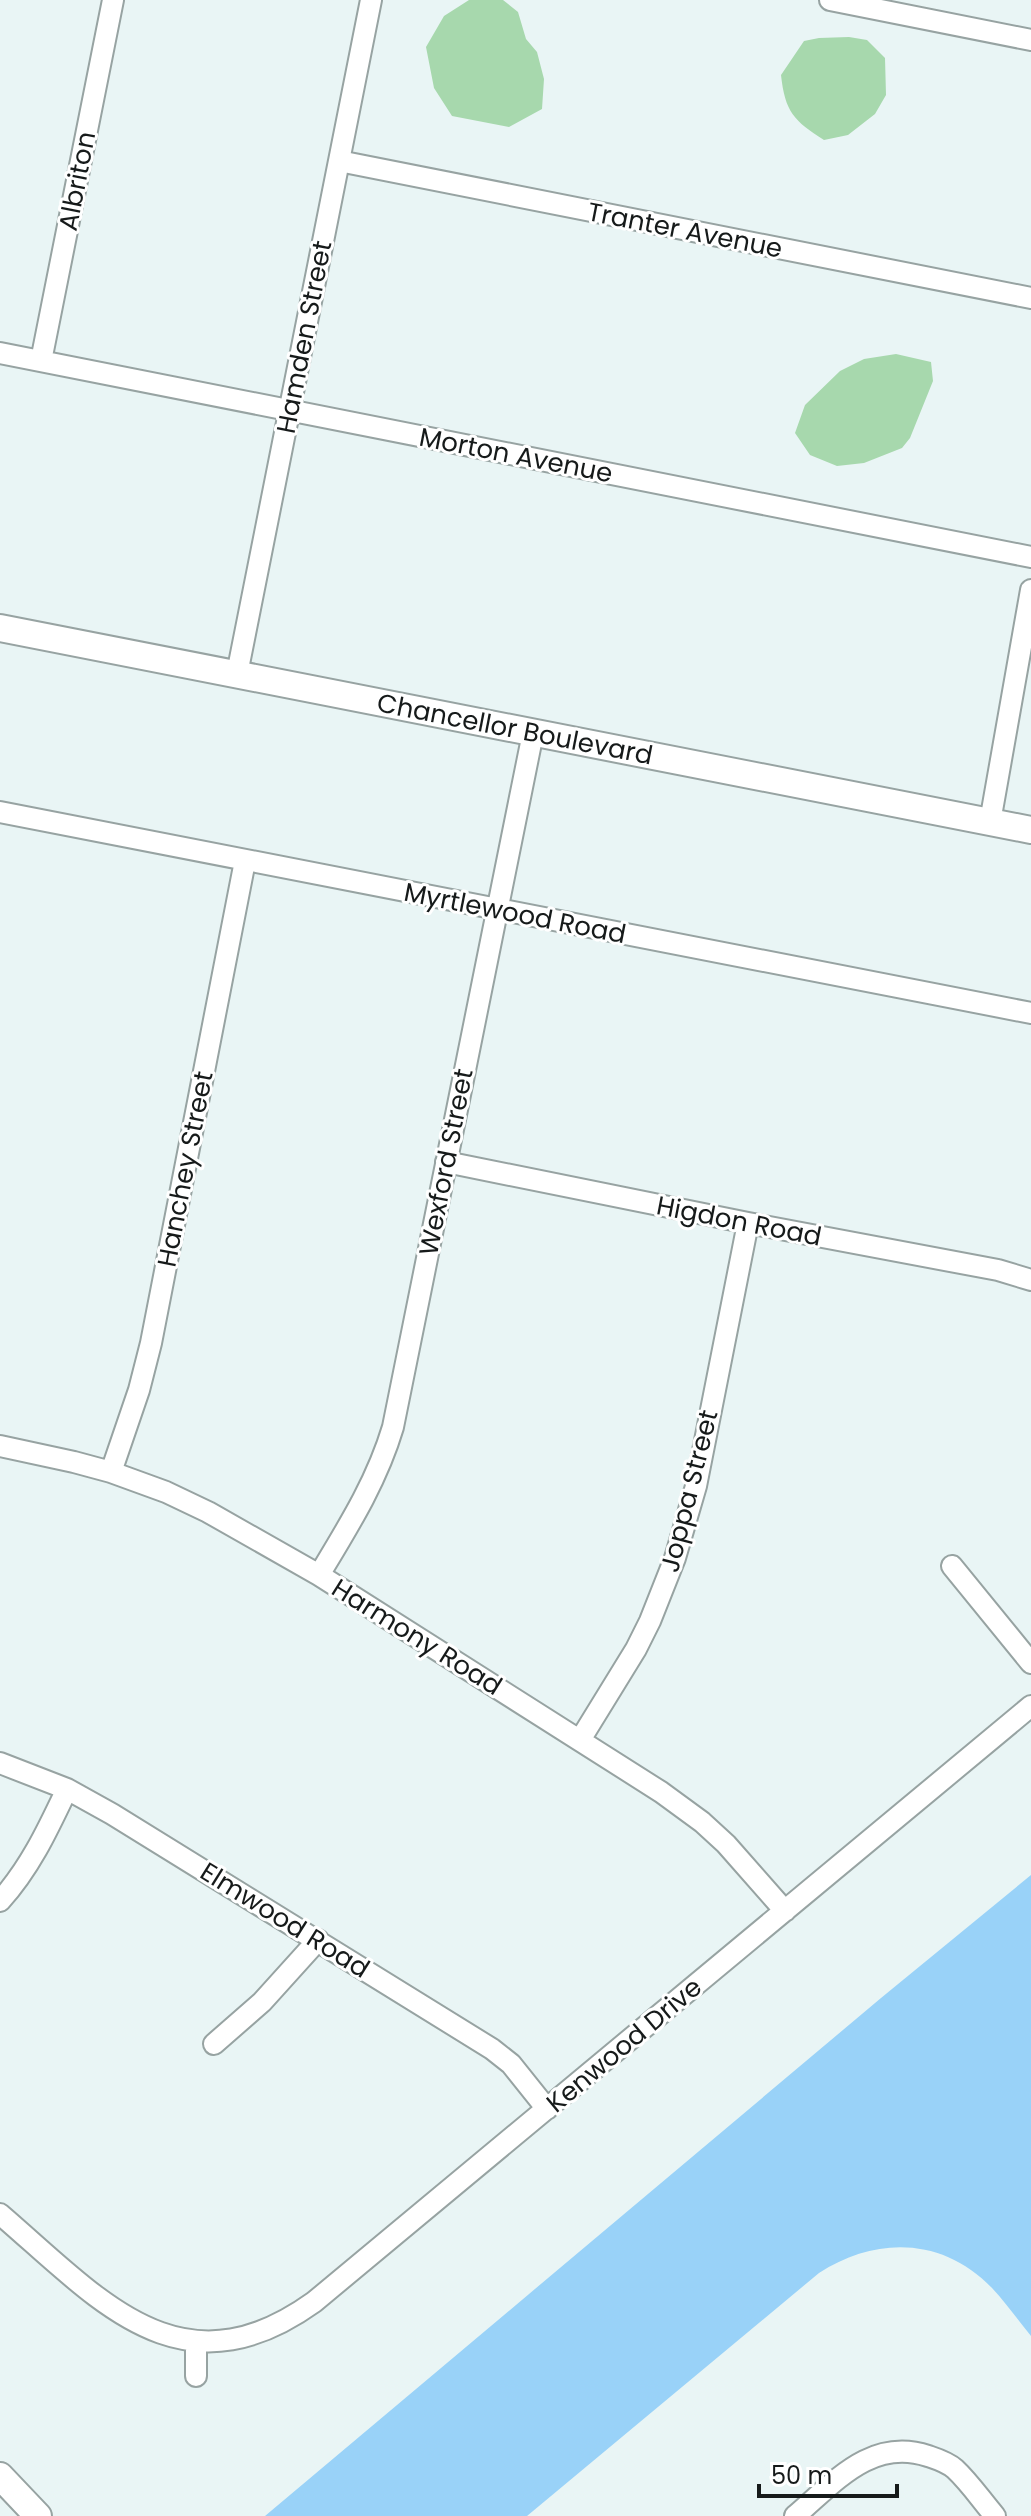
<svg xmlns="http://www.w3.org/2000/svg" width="1031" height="2516" font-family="Poppins,sans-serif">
	<rect width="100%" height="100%" fill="#e9f5f5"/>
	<!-- green -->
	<path fill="#a7d8ad" d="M469,0H503L518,12L526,39L537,52L544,79L542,109L509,127L452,116L434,88L426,47L444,16Z
		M849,37L867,40L885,58L886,95L875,114L848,135L824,140C794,121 785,112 781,75L804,41L819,38Z
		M896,354L931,362L933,381L910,438L902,448L864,463L837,466L810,455L795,433L805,405L840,371L864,359Z"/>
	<!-- water -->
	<path fill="#99d2f8" d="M1031,1875V2336C1018,2320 1006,2303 992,2288C943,2237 876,2236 819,2273L527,2516H265L881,1998Z"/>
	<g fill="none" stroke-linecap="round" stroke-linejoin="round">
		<!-- street casing -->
		<g stroke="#97a3a2" stroke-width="24">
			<path id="street" d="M830,0L1031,40
				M339,161L1031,298
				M0,353L1031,557
				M41,361L113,0
				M237,674L371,0
				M0,812L1031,1013
				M990,822L1031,590
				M446,1162L748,1223L998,1270L1031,1280
				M0,1446L74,1462L111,1472L166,1492L208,1512L319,1575L661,1792L702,1822L726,1844L785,1911
				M111,1472L139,1390L151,1343L245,861
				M952,1566L1031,1663
				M319,1575C348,1527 377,1481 393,1427L533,733
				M580,1740L636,1649L650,1621L675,1558L696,1486L748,1223
				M0,1763L67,1789L112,1814L492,2049L511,2064L547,2109
				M0,1901C30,1868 48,1829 67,1789
				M214,2044L262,2002L318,1940
				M0,2214C99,2299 180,2398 314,2302L1031,1706
				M196,2342V2376
				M795,2516C834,2483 871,2437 928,2456C937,2459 947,2462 955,2469C970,2483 982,2501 995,2516"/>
		</g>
		<!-- secondary casing -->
		<g stroke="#97a3a2" stroke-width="30">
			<path id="secondary" d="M0,628L1031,830
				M0,2476L38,2516"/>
		</g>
		<!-- street -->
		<use href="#street" stroke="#fff" stroke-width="20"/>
		<!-- secondary -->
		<use href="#secondary" stroke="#fff" stroke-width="26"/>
	</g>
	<g text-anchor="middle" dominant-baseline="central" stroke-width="6" stroke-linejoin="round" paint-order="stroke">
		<!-- street labels -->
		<g font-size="26" fill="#161a1a" stroke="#fff">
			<text transform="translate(77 181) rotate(-79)">Albriton</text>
			<text transform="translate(685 230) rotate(11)">Tranter Avenue</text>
			<text transform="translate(304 337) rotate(-79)">Hamden Street</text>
			<text transform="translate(516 455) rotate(11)">Morton Avenue</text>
			<text transform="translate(515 729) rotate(11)">Chancellor Boulevard</text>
			<text transform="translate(515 913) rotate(11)">Myrtlewood Road</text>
			<text transform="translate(446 1162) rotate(-79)">Wexford Street</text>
			<text transform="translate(185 1169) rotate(-79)">Hanchey Street</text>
			<text transform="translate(739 1221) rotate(11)">Higdon Road</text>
			<text transform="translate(689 1491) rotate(-76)">Joppa Street</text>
			<text transform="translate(417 1637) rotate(32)">Harmony Road</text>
			<text transform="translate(285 1920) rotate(32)">Elmwood Road</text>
			<text transform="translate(624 2045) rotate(-40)">Kenwood Drive</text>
		</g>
	</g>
	<!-- scale -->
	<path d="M759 2484v12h138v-12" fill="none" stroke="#161a1a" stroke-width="4"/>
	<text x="771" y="2484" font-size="24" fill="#161a1a" stroke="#ffffff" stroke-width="6" paint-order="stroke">50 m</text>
</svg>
